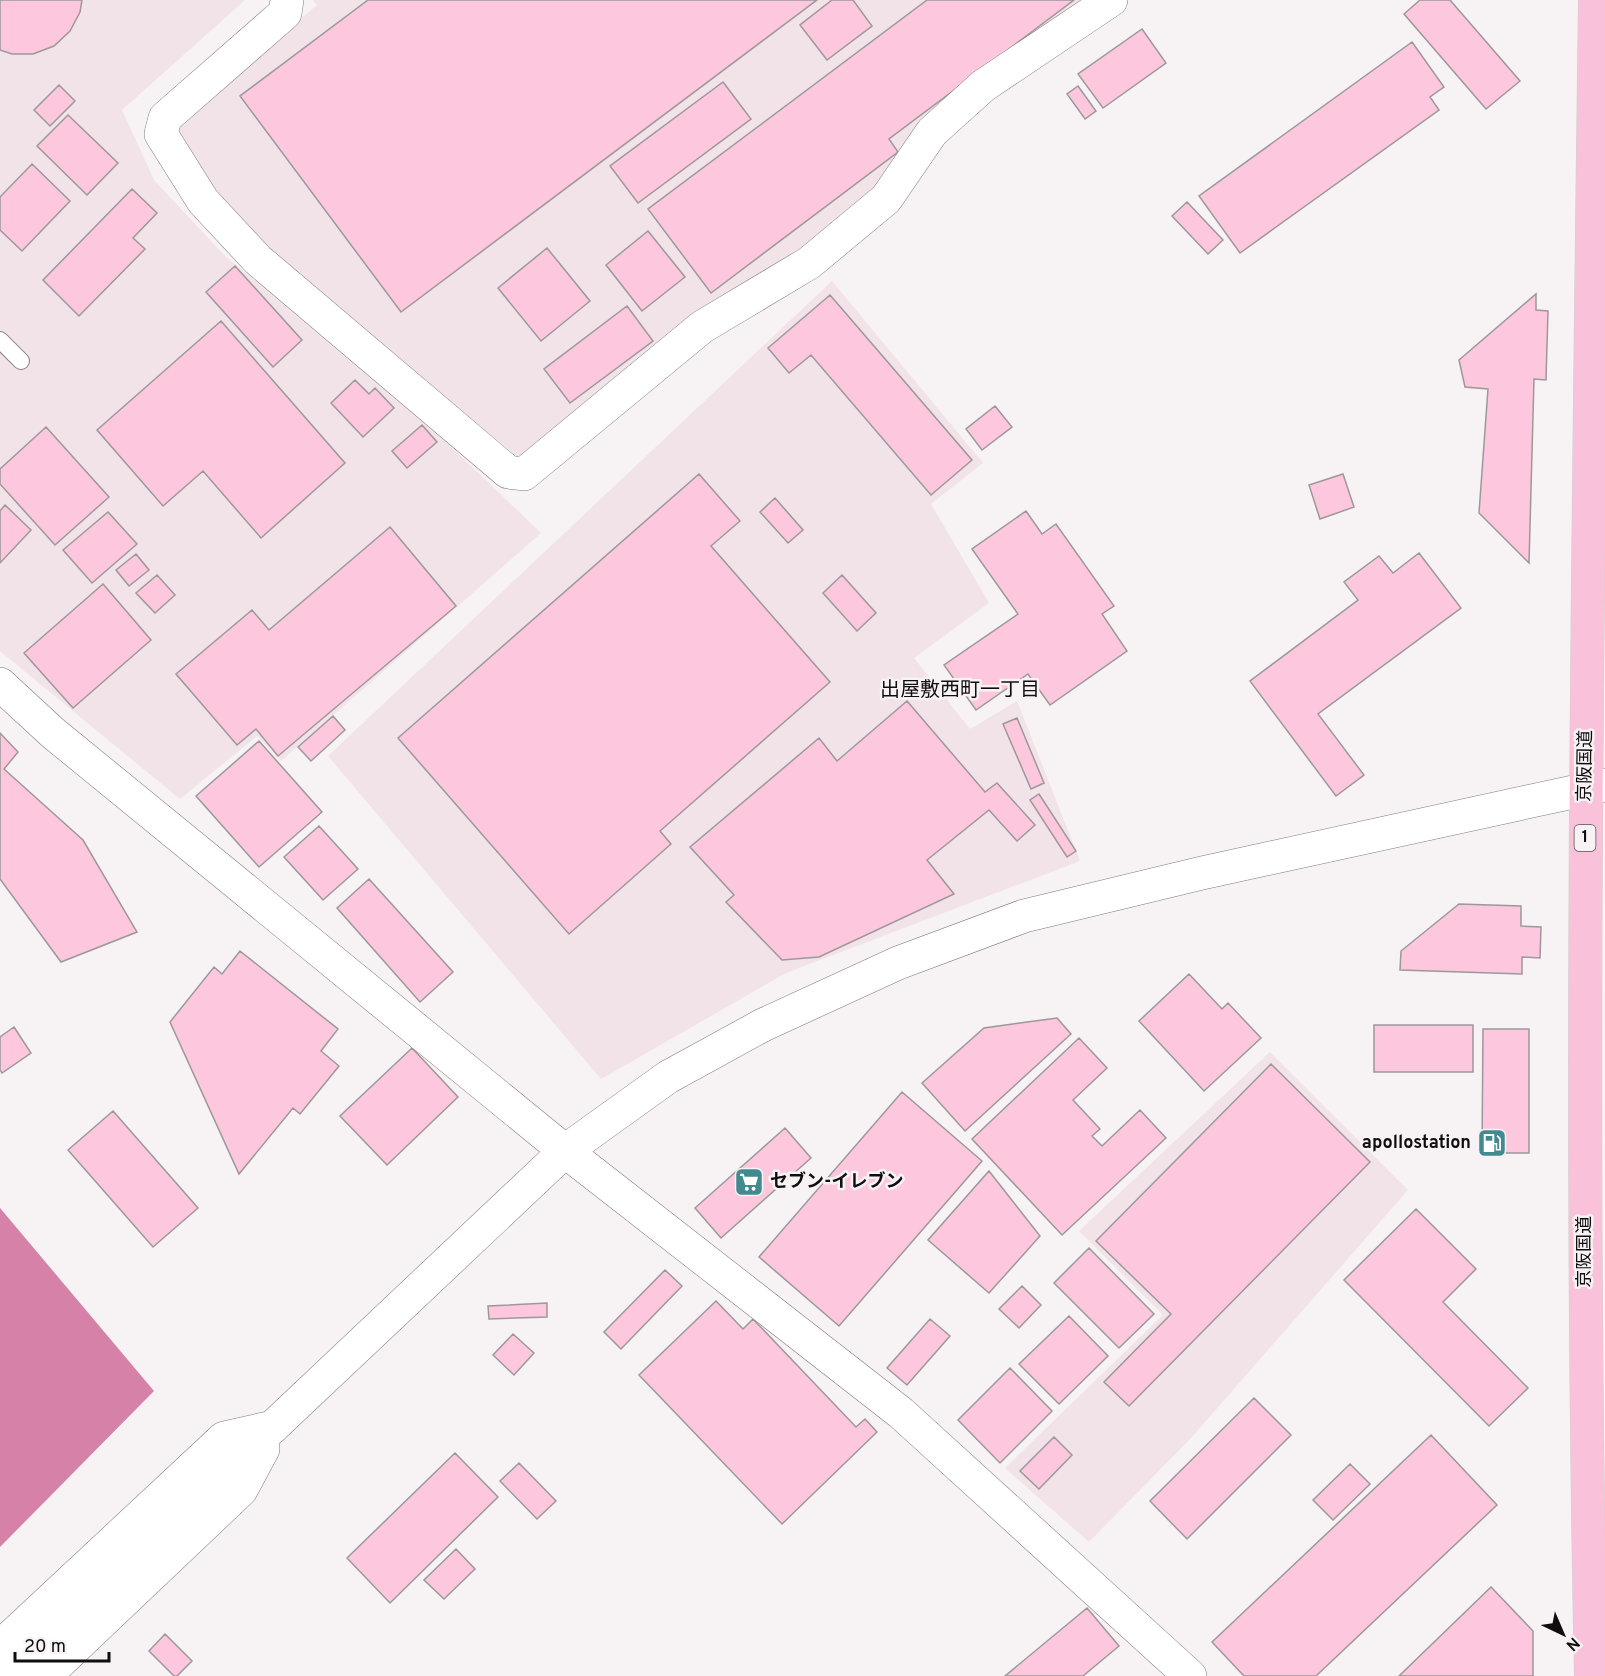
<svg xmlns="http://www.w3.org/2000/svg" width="1605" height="1676" font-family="Overpass,'Noto Sans JP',sans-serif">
	<rect width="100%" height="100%" fill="#f7f2f4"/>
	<!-- built -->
	<path fill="#f1e3e8" d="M0,0H245L122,110L154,180L224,255L450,446L541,533L281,761L257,736L180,799L0,651Z
		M313,0H1095L880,191L523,461L293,272L218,194L178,140L179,124L317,5Z
		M832,281L983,463L931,504L989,603L914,658L970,729L1017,701L1080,861L786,973L601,1079L328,756Z
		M1270,1052L1408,1190L1191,1438L1089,1542L1005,1468L1163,1315L1079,1231Z"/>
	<!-- water -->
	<path fill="#d682a8" d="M0,1208L154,1391L0,1547Z"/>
	<!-- building -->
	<path fill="#fdc7de" stroke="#9d989a" stroke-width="1.5" d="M0,0H82L80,12L70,31L54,46L33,54H12L0,50Z
		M368,0H817L401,312L240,96Z
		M832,0H853L872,26L827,60L800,25Z
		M927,0H1074L889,139L898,152L711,293L648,209Z
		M1420,0H1450L1520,81L1486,109L1404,14Z
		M1142,29L1166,63L1103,108L1078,74Z
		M1412,42L1444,87L1430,97L1439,110L1240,253L1199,196Z
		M723,82L751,119L638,203L610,166Z
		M59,85L75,101L50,126L34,110Z
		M1078,86L1096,111L1085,119L1067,94Z
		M68,115L118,163L87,195L37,146Z
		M32,164L70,201L22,251L0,230V197Z
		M132,189L157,213L133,238L145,249L79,316L43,280Z
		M1187,202L1223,240L1208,254L1172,216Z
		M648,231L685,277L642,311L606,265Z
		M547,248L590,301L541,341L498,288Z
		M235,266L302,340L273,367L206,292Z
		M1536,294V310L1548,311L1546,380L1534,379L1529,563L1479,513L1488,389L1465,387L1459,360Z
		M830,295L972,460L931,495L811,355L789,373L768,348Z
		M627,306L653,341L570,403L544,369Z
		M221,321L345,463L261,538L203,471L163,506L97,430Z
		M355,380L369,394L375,388L394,408L363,437L331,403Z
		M995,406L1012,427L982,450L966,429Z
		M422,425L437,442L407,468L392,451Z
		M46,427L109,497L55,545L0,484V469Z
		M699,474L740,521L711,546L830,682L660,831L671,844L569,934L398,738Z
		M1343,474L1354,507L1320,519L1309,485Z
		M775,498L803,530L788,543L760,512Z
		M5,505L31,530L0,563V511Z
		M1026,511L1042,534L1056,524L1114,606L1102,614L1127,651L1050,705L1028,674L976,710L944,665L1018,614L972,549Z
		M108,512L137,544L92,583L63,550Z
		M390,527L456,606L278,756L256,729L237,745L176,674L252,610L269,630Z
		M1419,553L1461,608L1318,714L1364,775L1336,796L1250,681L1358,600L1344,582L1379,556L1393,573Z
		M136,554L149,570L129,586L116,570Z
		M157,575L175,595L155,613L136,593Z
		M842,575L876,613L857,631L823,593Z
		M103,584L151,640L73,708L24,653Z
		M907,701L985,792L997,783L1035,825L1017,841L989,810L927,860L954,894L819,957L782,960L726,902L734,895L690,847L819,738L837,761Z
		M333,716L345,730L311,761L298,747Z
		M1017,718L1044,783L1031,789L1003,724Z
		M0,733L18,752L4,769L83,840L137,932L61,962L0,879Z
		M259,741L322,812L259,867L196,796Z
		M1039,794L1076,851L1067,857L1030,800Z
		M319,826L358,869L323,900L284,857Z
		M369,879L453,972L420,1002L337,908Z
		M1459,904L1521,906V926L1541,927L1540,958L1522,957V974L1400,970L1401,951Z
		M240,951L338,1029L321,1051L339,1066L300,1114L293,1108L239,1174L170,1022L214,967L222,974Z
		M1189,974L1222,1009L1228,1003L1261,1038L1204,1091L1139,1021Z
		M1057,1018L1071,1034L965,1131L922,1083L984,1028Z
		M1374,1025H1473V1072H1374Z
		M14,1027L31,1053L2,1073L0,1070V1037Z
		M1483,1029H1529V1153H1482Z
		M1079,1038L1107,1068L1073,1100L1100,1129L1092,1136L1102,1146L1140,1110L1166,1138L1062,1235L972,1139Z
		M412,1048L458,1097L387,1165L340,1116Z
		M1271,1064L1370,1162L1129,1406L1104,1382L1171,1314L1096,1241Z
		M902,1092L982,1161L839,1326L759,1257Z
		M113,1111L198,1208L153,1247L68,1150Z
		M785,1128L811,1158L721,1238L695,1208Z
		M989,1171L1040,1236L989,1293L928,1240Z
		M1416,1209L1476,1269L1443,1302L1528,1388L1489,1426L1344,1280Z
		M1089,1248L1154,1314L1119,1348L1054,1283Z
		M665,1270L682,1286L621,1349L604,1332Z
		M1022,1286L1041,1305L1019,1328L999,1309Z
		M716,1301L743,1329L753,1319L856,1427L865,1419L877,1432L782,1524L639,1375Z
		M547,1303V1317L489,1319L488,1306Z
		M1069,1316L1108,1356L1059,1404L1019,1364Z
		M930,1319L950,1336L907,1385L887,1368Z
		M513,1334L534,1353L514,1375L493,1355Z
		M1010,1368L1052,1411L1000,1463L958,1420Z
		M1254,1398L1291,1435L1187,1539L1150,1501Z
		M1431,1435L1497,1505L1316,1676H1244L1212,1642Z
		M1054,1437L1072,1455L1039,1489L1020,1471Z
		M455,1453L498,1497L390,1603L347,1558Z
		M519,1463L556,1501L537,1519L500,1481Z
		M1350,1464L1370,1484L1333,1520L1313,1500Z
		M456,1549L475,1569L444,1599L424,1580Z
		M1491,1587L1533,1631V1676H1399Z
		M1087,1608L1119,1646L1083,1676H1005Z
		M165,1634L192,1661L177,1676H174L149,1651Z"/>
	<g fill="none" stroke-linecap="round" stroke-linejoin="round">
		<!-- service casing -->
		<g stroke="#7f7a7c" stroke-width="18">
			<path id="service" d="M0,340L21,361"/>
		</g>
		<!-- minor casing -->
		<g stroke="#7f7a7c" stroke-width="34">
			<path id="minor" d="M287,0L285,13L165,118L161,134L203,201L258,260L508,472L524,474L702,327L809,263L886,199L932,132L983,86L1111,0
				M0,684L53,733L565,1151L901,1413L1190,1676"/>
		</g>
		<!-- tertiary casing -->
		<g stroke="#7f7a7c" stroke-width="34">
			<path id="tertiary" d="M0,1647L224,1438L273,1427
				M9,1676L565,1151L668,1077L763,1025L898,963L1024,916L1202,873L1605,785
				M45,1676L241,1490L263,1449"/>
		</g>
		<!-- trunk casing -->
		<g stroke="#cfcfcf" stroke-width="34">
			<path id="trunk" d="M1591,1676C1579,1117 1588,559 1595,0"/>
		</g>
		<!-- service -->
		<use href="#service" stroke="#fff" stroke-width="16"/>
		<!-- minor -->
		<use href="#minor" stroke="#fff" stroke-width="33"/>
		<!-- tertiary -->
		<use href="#tertiary" stroke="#fff" stroke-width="33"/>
		<!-- trunk -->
		<use href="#trunk" stroke="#fac2da" stroke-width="33"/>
	</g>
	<!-- icons -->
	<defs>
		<g id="fuel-square" transform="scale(1.5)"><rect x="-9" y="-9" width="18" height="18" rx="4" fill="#428a8f" stroke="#f7f2f4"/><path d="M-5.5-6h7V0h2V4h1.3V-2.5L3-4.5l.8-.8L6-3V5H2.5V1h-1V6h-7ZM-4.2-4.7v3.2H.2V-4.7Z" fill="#fff"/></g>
		<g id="supermarket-square" transform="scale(1.5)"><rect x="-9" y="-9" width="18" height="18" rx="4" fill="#428a8f" stroke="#f7f2f4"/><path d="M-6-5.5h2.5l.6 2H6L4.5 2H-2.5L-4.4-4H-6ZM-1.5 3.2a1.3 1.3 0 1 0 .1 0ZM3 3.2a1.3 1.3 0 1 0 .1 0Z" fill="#fff"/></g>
	</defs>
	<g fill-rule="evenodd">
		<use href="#fuel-square" x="1492" y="1143"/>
		<use href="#supermarket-square" x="749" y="1182"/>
	</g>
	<g text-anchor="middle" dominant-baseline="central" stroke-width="5" stroke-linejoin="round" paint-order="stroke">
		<!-- shield labels -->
		<rect fill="#f7f2f4" stroke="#555253" stroke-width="1.5" x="1574.5" y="825" width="21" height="26" rx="4.5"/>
		<g font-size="16" font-weight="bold" fill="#0f0d0e">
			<text x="1585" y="838">1</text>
		</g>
		<!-- street labels -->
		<g font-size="18" fill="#0f0d0e" stroke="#f7f2f4">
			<text transform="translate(1586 766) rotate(-89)">京阪国道</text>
			<text transform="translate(1585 1252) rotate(-90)">京阪国道</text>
		</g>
		<!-- poi labels -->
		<g font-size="18" font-weight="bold" fill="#0f0d0e" stroke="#f7f2f4" text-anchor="end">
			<text x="1471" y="1143">apollostation</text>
			<text x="770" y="1182" text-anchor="start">セブン-イレブン</text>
		</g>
		<!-- neighbourhood labels -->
		<g font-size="20" fill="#0f0d0e" stroke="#f7f2f4">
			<text x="960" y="691">出屋敷西町一丁目</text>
		</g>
	</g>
	<!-- north arrow -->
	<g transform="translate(1563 1634) rotate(136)" stroke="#f7f2f4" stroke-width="4.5" paint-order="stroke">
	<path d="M0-4.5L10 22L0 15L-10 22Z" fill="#0f0d0e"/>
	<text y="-9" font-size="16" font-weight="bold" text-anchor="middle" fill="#0f0d0e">N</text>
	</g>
	<!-- scale -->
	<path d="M15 1652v9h94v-9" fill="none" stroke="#0f0d0e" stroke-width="3"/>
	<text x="24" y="1652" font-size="18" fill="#0f0d0e" stroke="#f7f2f4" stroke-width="4.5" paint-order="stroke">20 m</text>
</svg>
